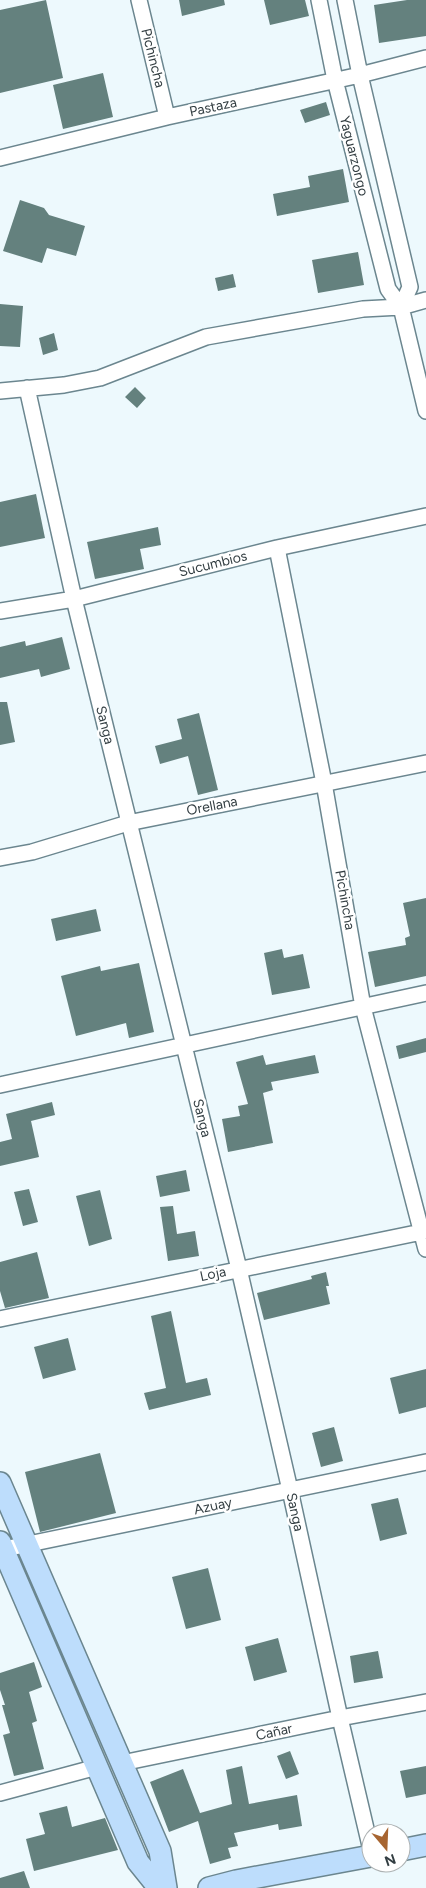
<svg xmlns="http://www.w3.org/2000/svg" width="426" height="1888" font-family="Figtree,sans-serif">
	<rect width="100%" height="100%" fill="#edf9fd"/>
	<!-- building -->
	<path fill="#64817e" d="M46,0L63,78L0,93V10Z
		M179,0H224L225,5L182,16Z
		M264,0H305L309,16L270,25Z
		M407,0H426V36L379,43L374,5Z
		M103,73L113,117L63,129L53,85Z
		M326,102L330,115L305,123L300,110Z
		M343,169L349,202L277,216L273,194L310,187L308,176Z
		M20,200L44,208L49,215L85,226L76,256L47,248L42,263L3,251Z
		M358,252L364,285L318,293L312,260Z
		M233,274L236,287L218,291L215,278Z
		M0,304L23,306L20,347L0,346Z
		M54,333L58,350L43,355L39,338Z
		M135,387L146,398L137,408L125,397Z
		M36,494L45,538L0,547V502Z
		M158,527L161,545L140,549L144,569L95,579L87,542Z
		M62,637L70,669L41,677L39,669L0,678V647L25,641L26,646Z
		M0,702H7L15,742L0,745Z
		M199,713L218,790L198,795L188,756L160,764L155,746L182,739L177,719Z
		M426,898V976L375,987L368,952L406,945L405,938L410,936L403,903Z
		M96,909L101,931L56,941L51,919Z
		M282,949L284,958L303,954L310,988L272,995L264,953Z
		M139,963L154,1032L129,1038L126,1023L76,1036L61,976L100,966L101,971Z
		M426,1038V1052L399,1059L396,1046Z
		M263,1055L266,1065L315,1055L319,1073L271,1082L273,1090L263,1093L273,1143L228,1152L222,1119L240,1116L238,1106L248,1104L236,1062Z
		M52,1102L55,1115L31,1121L39,1157L0,1166V1142L12,1139L6,1114Z
		M186,1170L190,1191L160,1197L156,1176Z
		M29,1189L38,1222L23,1226L14,1192Z
		M100,1190L112,1239L89,1246L76,1196Z
		M173,1206L177,1234L195,1231L199,1256L168,1261L160,1207Z
		M37,1252L49,1298L5,1308L0,1291V1262Z
		M326,1272L329,1286H326L330,1304L264,1320L257,1293L312,1279L311,1276Z
		M171,1311L186,1383L207,1378L211,1395L149,1410L144,1393L166,1388L151,1316Z
		M68,1338L76,1370L43,1379L34,1347Z
		M426,1369V1407L399,1414L390,1378Z
		M334,1427L343,1461L321,1467L312,1433Z
		M100,1453L116,1513L40,1532L25,1472Z
		M398,1498L407,1534L380,1541L371,1504Z
		M208,1568L221,1620L186,1629L172,1577Z
		M278,1638L287,1672L254,1681L245,1647Z
		M378,1651L383,1678L354,1683L350,1656Z
		M34,1662L42,1687L29,1692L37,1721L32,1723L44,1769L14,1776L3,1735L10,1733L2,1705H5L0,1690V1673Z
		M290,1751L299,1774L286,1779L277,1756Z
		M242,1766L249,1804L297,1795L302,1826L279,1830L278,1824L234,1833L238,1846L228,1848L231,1858L210,1864L198,1821L169,1832L150,1782L183,1769L200,1813L232,1804L226,1770Z
		M426,1766V1794L406,1798L400,1771Z
		M67,1806L72,1827L105,1818L118,1850L34,1871L26,1839L45,1834L39,1813Z
		M24,1871L30,1888H0V1878Z"/>
	<g fill="none" stroke-linecap="round" stroke-linejoin="round">
		<!-- street casing -->
		<g stroke="#6b868f" stroke-width="18">
			<path id="street" d="M139,0L167,117
				M319,0L335,80L388,289L401,307L426,411
				M345,0L360,75L410,287L401,307
				M0,158L167,117L360,75L426,58
				M27,388L74,599L239,1269L290,1490L340,1718L371,1850
				M0,391L64,385L100,378L206,337L363,309L401,307L426,300
				M277,548L324,783L363,1007L426,1249
				M0,611L74,599L277,548L426,516
				M0,858L32,852L128,823L426,763
				M0,1085L426,993
				M0,1319L426,1231
				M0,1550L426,1462
				M122,1763L340,1718L426,1702
				M0,1793L97,1767"/>
		</g>
		<!-- secondary casing -->
		<g stroke="#6b868f" stroke-width="24">
			<path id="secondary" d="M0,1483L160,1851L166,1888
				M0,1542L138,1862L159,1888
				M401,1850L426,1845
				M209,1888L236,1881L371,1856"/>
		</g>
		<!-- street -->
		<use href="#street" stroke="#fff" stroke-width="15"/>
		<!-- secondary -->
		<use href="#secondary" stroke="#bdddfc" stroke-width="21"/>
	</g>
	<g text-anchor="middle" dominant-baseline="central" stroke-width="5" stroke-linejoin="round" paint-order="stroke">
		<!-- street labels -->
		<g font-size="14" fill="#333e42" stroke="#fff">
			<text transform="translate(153 58) rotate(76)">Pichincha</text>
			<text transform="translate(213 107) rotate(-12)">Pastaza</text>
			<text transform="translate(354 156) rotate(76)">Yaguarzongo</text>
			<text transform="translate(213 564) rotate(-14)">Sucumbios</text>
			<text transform="translate(105 725) rotate(76)">Sanga</text>
			<text transform="translate(212 806) rotate(-11)">Orellana</text>
			<text transform="translate(345 900) rotate(80)">Pichincha</text>
			<text transform="translate(202 1118) rotate(76)">Sanga</text>
			<text transform="translate(213 1274) rotate(-12)">Loja</text>
			<text transform="translate(213 1506) rotate(-12)">Azuay</text>
			<text transform="translate(295 1512) rotate(78)">Sanga</text>
			<text transform="translate(274 1732) rotate(-12)">Cañar</text>
		</g>
	</g>
	<!-- north arrow -->
	<g transform="translate(386 1848) rotate(161)"><circle r="24" fill="#ffffff" stroke="#adb2b3"/>
	<path d="M0-4L9 19L0 12L-9 19Z" fill="#a76531"/>
	<text y="-8" font-size="14" font-weight="bold" text-anchor="middle" fill="#333e42">N</text>
	</g>
</svg>
